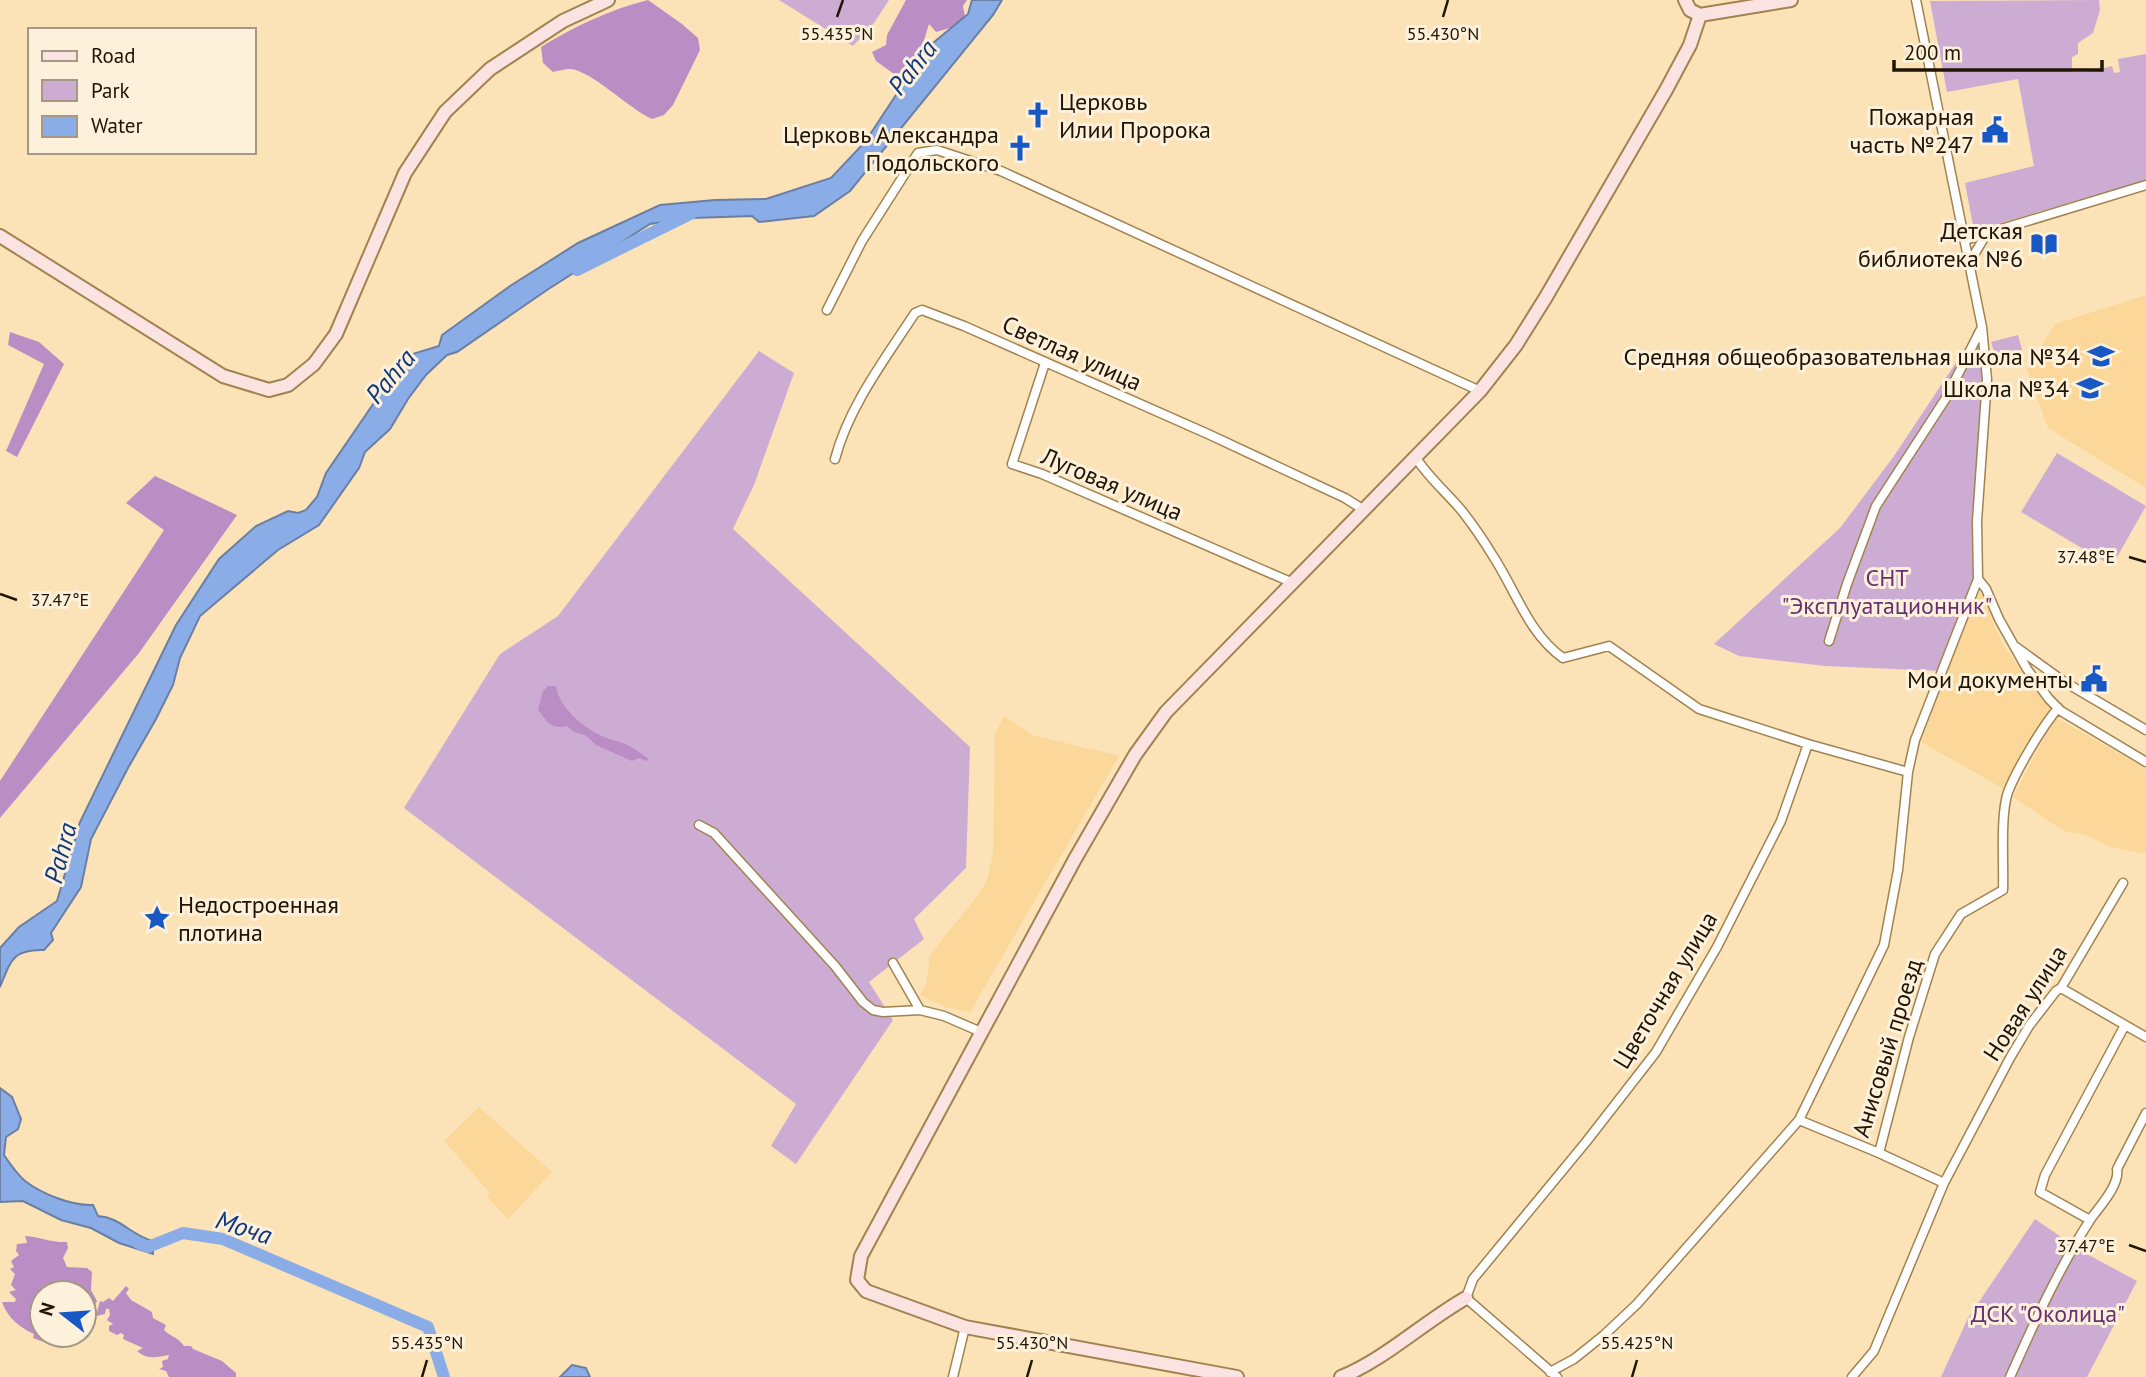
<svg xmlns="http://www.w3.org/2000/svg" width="2146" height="1377" font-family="'PT Sans',sans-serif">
	<rect width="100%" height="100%" fill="#fce2b7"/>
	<!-- built -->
	<path fill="#fbd799" d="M2146,295V488L2048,428L2027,369L2055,324Z
		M1979,593L1985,596L1992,621L2002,643L2024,674L2051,705L2008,791L1921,742L1948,666Z
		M1004,716L1032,735L1119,756L970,1012L945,1007L920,995L925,986L929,968V956L981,891L988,877L993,853L995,734Z
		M2055,717L2146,769V854L2110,847L2084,834L2064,831L2013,797Z
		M479,1107L552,1172L508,1219L487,1197L490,1193L444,1141Z"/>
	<!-- green -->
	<path fill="#cdacd3" d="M779,0H889L874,23L853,46Z
		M2099,0L2100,10L2093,33L2078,43V54L2072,57V72H2088L2112,66L2114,73L2120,72L2118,59L2146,54V180L1974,231L1965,183L2034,166L2018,79L1947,92L1930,1Z
		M2018,335L2022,350L1996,358L1991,342Z
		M1973,337L1982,340L1986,377L1972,522L1977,579L1940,671L1825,666L1739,656L1714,644L1840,528L1894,456Z
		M759,351L794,373L754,485L733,529L970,747L966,868L914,919L924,939L869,982L893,1020L796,1164L771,1146L796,1104L404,808L500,654L558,616Z
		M2057,453L2146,506L2112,566L2021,512Z
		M2035,1219L2083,1252L2137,1281L2087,1377H1941L1968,1318Z"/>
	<!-- forest -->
	<path fill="#bb8dc5" d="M648,0L682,24L698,38L700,50L673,105L664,115L652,119C629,109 591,70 570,69C565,69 558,71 553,72L543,63L541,47C575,26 609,10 648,0Z
		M906,0H967L963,6L965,17L953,27L936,32L929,24L922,47L901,79L876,61L872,52L886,45L887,35Z
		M10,332L39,342L64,364L17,457L6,451L44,364L8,345Z
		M155,476L237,515L139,653L0,818V781L164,530L126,503Z
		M548,686H556C559,708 585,729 604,737C611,740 619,741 625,744C633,747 641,754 649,759L646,761L639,758L632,761L596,745L585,735L574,732L567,726C552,730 547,722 538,710L543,691Z
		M25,1236C40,1237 53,1243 67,1242L68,1248L63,1258L67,1267L87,1268L92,1272L91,1290L97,1301L87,1321H84V1293H42V1335H63L67,1337L58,1344L52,1341V1345L33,1338L34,1334C20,1328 7,1317 2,1302H15L16,1299L9,1292L16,1290L11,1285L15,1274L10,1269L14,1267L11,1261L19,1255L16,1251L17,1244L27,1243Z
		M126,1286L129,1289L126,1293L131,1300L152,1312L153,1318L166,1325L164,1330C171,1337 178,1337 184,1346H191L193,1349L222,1361L236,1373V1377H169L166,1371L159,1369L163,1367L162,1361L168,1359L169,1355C157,1357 147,1360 137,1351L143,1348L123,1339L124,1335L121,1333L117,1335L109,1331V1326L113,1324L107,1320L110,1315L109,1309H106L105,1314L96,1316L100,1301L103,1302L109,1298L113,1301Z"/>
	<!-- water -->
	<path fill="#8aade8" stroke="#6a7fa3" stroke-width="2" d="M972,0H1002L993,15L850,191L814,216L759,222L752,216L692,218L650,224L547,290L457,352L447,355L426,375L408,399L390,429L365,452L359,468L319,525L278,550L200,616L180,658L173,685L156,719L128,768L91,839L81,887L51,933L53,940L44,950C13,949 11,960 0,987V948L19,927L57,901L80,822L176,625L219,559L256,526L288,511L298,513L306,510L317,497L326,473L406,356L439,346L442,335L510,286L578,243L660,205L715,200L766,199L831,178L865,142L927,48L968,14Z
		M0,1088L12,1097L21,1119L18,1129L6,1137L4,1155C10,1164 17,1174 25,1181C42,1194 72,1206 93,1205L98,1216C120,1217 132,1236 153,1241V1254L119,1243L91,1228L61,1220L23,1201L0,1202Z
		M572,1365L586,1368L590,1377H560Z"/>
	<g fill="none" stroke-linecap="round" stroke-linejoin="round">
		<!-- river -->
		<path stroke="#8aade8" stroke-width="12" d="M577,270L692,213
			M138,1243L148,1247L183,1233L223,1239L428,1327L444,1377"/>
		<!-- street casing -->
		<g stroke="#a18350" stroke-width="11">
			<path id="street" d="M1916,0L1982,327L1987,379L1977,521L1978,579L1986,589L1999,619L2027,669L2049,699L2061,711L2146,762
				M1965,240L2146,185
				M1969,263L1987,233
				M827,310L862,241L918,153L937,150L1001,171L1480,391
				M1045,363L1012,464L1042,474L1293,583
				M1416,458C1429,478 1447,493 1462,511C1473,525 1484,541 1493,556C1516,591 1528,633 1563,658L1609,646L1699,709L1808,744L1908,772
				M835,459C849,406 885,359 915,313L922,310L964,326L1208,434L1345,498L1364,510
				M1829,641L1847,584L1876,506L1946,398L1982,327
				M2016,647L2063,681L2146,730
				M699,825L714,833L835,966L863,1002L873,1010L883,1012L920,1010
				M893,963L920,1010L944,1016L981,1032
				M2061,988L2125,1025L2045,1175L2040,1192L2090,1220C2099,1207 2120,1185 2117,1169L2146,1113
				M2125,1025L2146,1037
				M1799,1120L1879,1153L1909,1037L1935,954L1961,914L2003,890C2004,864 2000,815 2008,792C2017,769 2042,727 2058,708
				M1944,1183L2010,1058L2029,1026L2056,991L2061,988L2123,883
				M1550,1372L1574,1359L1604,1335L1637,1304L1799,1120L1884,945L1898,870L1908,772L1915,740L1978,579
				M953,1377L965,1327
				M1557,1377L1466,1298L1473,1279L1586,1142L1656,1052L1717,947L1781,821L1808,744
				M1852,1377L1874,1351L1944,1183L1879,1153
				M2010,1377C2034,1323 2058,1270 2090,1220"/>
		</g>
		<!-- secondary casing -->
		<g stroke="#a18350" stroke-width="16">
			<path id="secondary" d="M1685,0L1690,10L1700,15
				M1700,15L1791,0
				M0,236L223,376L269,390L288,385L314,364L336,334L405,173L445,112L490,69L563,21L608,0
				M1237,1377L965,1327L866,1291L857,1280L861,1256L1075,859L1135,755L1166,712L1480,391L1516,345L1546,297L1666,90L1690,45L1700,15
				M1341,1377C1384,1360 1425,1321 1466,1298"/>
		</g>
		<!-- street -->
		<use href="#street" stroke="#fff" stroke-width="8"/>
		<!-- secondary -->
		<use href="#secondary" stroke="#fbe3e2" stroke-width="12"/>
	</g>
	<!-- ticks -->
	<path fill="none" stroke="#201502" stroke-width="2.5" d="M837,17L843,0M1443,17L1448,0M2129,557L2146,562M0,594L17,600M2129,1245L2146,1251M422,1377L427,1360M1027,1377L1032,1360M1632,1377L1637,1360"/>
	<!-- icons -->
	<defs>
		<g id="church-bare" transform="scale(2.1)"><path d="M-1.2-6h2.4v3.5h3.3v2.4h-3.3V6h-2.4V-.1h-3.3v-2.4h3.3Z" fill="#1858c4" stroke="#fef1dc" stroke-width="2.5" paint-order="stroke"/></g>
		<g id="civic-bare" transform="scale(2.1)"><path d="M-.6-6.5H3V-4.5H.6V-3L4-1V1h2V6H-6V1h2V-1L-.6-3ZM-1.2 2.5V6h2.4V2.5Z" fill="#1858c4" stroke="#fef1dc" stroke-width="2.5" paint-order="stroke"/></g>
		<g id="library-bare" transform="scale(2.1)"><path d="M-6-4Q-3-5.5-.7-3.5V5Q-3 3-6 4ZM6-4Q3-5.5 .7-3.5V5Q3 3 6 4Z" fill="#1858c4" stroke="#fef1dc" stroke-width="2.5" paint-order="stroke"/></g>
		<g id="school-bare" transform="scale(2.1)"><path d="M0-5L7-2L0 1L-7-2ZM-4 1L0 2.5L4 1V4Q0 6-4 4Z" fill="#1858c4" stroke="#fef1dc" stroke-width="2.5" paint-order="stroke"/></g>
		<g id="sight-bare" transform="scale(2.1)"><path d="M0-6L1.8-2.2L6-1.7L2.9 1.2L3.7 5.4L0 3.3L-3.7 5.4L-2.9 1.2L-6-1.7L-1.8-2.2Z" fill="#1858c4" stroke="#fef1dc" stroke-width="2.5" paint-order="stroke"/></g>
	</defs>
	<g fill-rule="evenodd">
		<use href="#church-bare" x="1038" y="115"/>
		<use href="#civic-bare" x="1995" y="130"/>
		<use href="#church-bare" x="1020" y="148"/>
		<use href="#library-bare" x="2044" y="244"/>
		<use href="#school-bare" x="2101" y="356"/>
		<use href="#school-bare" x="2090" y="388"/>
		<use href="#civic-bare" x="2094" y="679"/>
		<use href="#sight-bare" x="157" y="918"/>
	</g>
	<g text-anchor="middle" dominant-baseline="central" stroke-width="6" stroke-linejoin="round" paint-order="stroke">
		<!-- poi labels -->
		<g font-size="24" fill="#201502" stroke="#fef1dc" text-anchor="end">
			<text x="1059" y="101" text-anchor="start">Церковь<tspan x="1059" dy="28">Илии Пророка</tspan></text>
			<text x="1974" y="116">Пожарная<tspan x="1974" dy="28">часть №247</tspan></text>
			<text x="999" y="134">Церковь Александра<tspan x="999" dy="28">Подольского</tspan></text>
			<text x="2023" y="230">Детская<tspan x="2023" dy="28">библиотека №6</tspan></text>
			<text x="2080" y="356">Средняя общеобразовательная школа №34</text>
			<text x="2069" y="388">Школа №34</text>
			<text x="2073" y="679">Мои документы</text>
			<text x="178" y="904" text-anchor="start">Недостроенная<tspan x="178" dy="28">плотина</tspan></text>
		</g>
		<!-- street labels -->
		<g font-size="24" fill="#201502" stroke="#fef1dc">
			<text transform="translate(1072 353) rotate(24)">Светлая улица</text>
			<text transform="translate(1112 484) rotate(23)">Луговая улица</text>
			<text transform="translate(1665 990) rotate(-59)">Цветочная улица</text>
			<text transform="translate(2025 1003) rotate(-57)">Новая улица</text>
			<text transform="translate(1887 1048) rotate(-73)">Анисовый проезд</text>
		</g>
		<!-- park labels -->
		<g font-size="24" fill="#682f73" stroke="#fef1dc">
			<text x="1887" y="577">СНТ<tspan x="1887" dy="28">"Эксплуатационник"</tspan></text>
			<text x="2048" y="1313">ДСК "Околица"</text>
		</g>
		<!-- water labels -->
		<g font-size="26" font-style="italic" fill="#10377b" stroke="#fef1dc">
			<text transform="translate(912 67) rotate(-52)">Pahra</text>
			<text transform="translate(390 376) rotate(-50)">Pahra</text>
			<text transform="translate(60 853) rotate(-75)">Pahra</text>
			<text transform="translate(244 1227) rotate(18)">Моча</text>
		</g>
	</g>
	<g font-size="18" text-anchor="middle" fill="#201502" stroke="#fef1dc" stroke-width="6" stroke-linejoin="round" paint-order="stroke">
		<text x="837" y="40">55.435°N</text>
		<text x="1443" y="40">55.430°N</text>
		<text x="2086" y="563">37.48°E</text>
		<text x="60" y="606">37.47°E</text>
		<text x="2086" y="1252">37.47°E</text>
		<text x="427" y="1349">55.435°N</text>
		<text x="1032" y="1349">55.430°N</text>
		<text x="1637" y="1349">55.425°N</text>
	</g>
	<!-- legend -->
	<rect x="28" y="28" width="228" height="126" fill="#fef1dc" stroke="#a59985" stroke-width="2"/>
	<rect x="42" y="51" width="35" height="10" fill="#fbe3e2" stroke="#a59985" stroke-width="2"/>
	<text x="91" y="63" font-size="21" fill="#201502">Road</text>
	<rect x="42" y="80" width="35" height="21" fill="#cdacd3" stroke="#a59985" stroke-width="2"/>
	<text x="91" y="98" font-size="21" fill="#201502">Park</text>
	<rect x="42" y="116" width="35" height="21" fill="#8aade8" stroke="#a59985" stroke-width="2"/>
	<text x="91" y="133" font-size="21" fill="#201502">Water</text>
	<!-- north arrow -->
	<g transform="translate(63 1314) rotate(287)"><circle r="33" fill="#fef1dc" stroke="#a59985" stroke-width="2"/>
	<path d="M0-5L12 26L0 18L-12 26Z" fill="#1858c4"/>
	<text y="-10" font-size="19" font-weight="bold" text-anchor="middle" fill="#201502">N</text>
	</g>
	<!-- scale -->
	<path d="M1894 60v10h208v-10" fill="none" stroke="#201502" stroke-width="3.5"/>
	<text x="1904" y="60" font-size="21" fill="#201502" stroke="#fef1dc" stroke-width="5" paint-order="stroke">200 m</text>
</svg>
